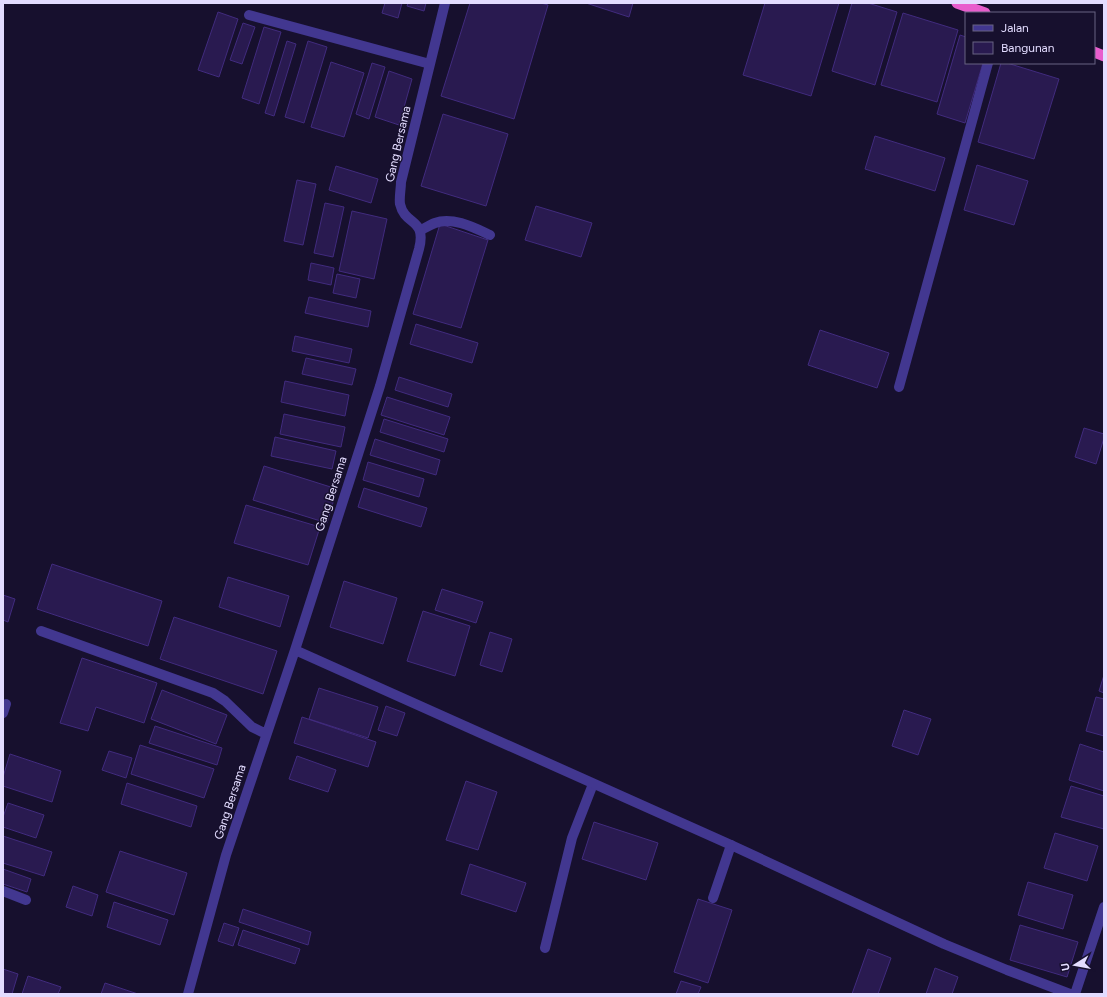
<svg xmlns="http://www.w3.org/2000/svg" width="1107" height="997" font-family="Figtree,sans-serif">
	<rect width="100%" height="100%" fill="#17102e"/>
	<!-- building -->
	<path fill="#291a50" stroke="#412b7e" d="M385,3H402L398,18L382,13Z
		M408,3H426L424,11L407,6Z
		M470,3H541L548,5L514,119L441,96Z
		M586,3H633L629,17Z
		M765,3H839L811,96L743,75Z
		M852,3H868L897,12L875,85L832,71Z
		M218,12L238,19L219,77L198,70Z
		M903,13L958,30L937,102L881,85Z
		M243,23L255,27L242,64L230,60Z
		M264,27L281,32L259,104L242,98Z
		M960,35L966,37V63H983L965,123L937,114Z
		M287,41L296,44L274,116L265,113Z
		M308,41L327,47L304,123L285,117Z
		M331,62L364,73L344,137L311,127Z
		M372,63L385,67L369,119L356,114Z
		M1001,63H1007L1059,79L1034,159L978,142Z
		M389,71L412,79L399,125L375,117Z
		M443,114L508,134L486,206L421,186Z
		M875,136L945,158L935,191L865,169Z
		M977,165L1028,181L1014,225L964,210Z
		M336,166L378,179L371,203L329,190Z
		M297,180L316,184L303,245L284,241Z
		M325,203L344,207L333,257L314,253Z
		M536,206L592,223L581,257L525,240Z
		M352,211L387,219L374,279L339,271Z
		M440,224L488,240L461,328L413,314Z
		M311,263L334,268L331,285L308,280Z
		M337,274L360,279L356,298L333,293Z
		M309,297L371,311L368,327L305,313Z
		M416,324L478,343L472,363L410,344Z
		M820,330L889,353L877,388L808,365Z
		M295,336L352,349L349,363L292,351Z
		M306,358L356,369L352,385L302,374Z
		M399,377L452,394L448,407L395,390Z
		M285,381L349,395L345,416L281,402Z
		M387,397L450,417L444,435L381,415Z
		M284,414L345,427L341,447L280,434Z
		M384,419L448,439L444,452L380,432Z
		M1084,428L1104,434V438L1096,464L1075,457Z
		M275,437L336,451L332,469L271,456Z
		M375,439L440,460L436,475L370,455Z
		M368,462L424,479L419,497L363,480Z
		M264,466L337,489L327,523L253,500Z
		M364,488L427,508L421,527L358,507Z
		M246,505L320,527L308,565L234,543Z
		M52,564L162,601L148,646L37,609Z
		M228,577L289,596L280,627L219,607Z
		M344,581L397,598L383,644L330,627Z
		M442,589L483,602L476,623L435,610Z
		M3,595L15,599L8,622L3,620Z
		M423,611L470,626L455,676L407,661Z
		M174,617L277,651L263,694L160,659Z
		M490,632L512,639L502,672L480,665Z
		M82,658L157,683L144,723L96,707L88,731L60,723Z
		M1104,675V693L1099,691Z
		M319,688L378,707L368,738L309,719Z
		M162,690L227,715L216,744L151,719Z
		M1096,697L1104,699V736L1086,731Z
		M386,706L405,713L397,736L378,730Z
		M904,710L931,719L918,755L892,746Z
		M302,717L376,742L368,767L294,743Z
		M155,726L222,748L217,765L149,743Z
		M1080,744L1104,752V791L1069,780Z
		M140,745L214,769L204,798L131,774Z
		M109,751L132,758L126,778L102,770Z
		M10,754L61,771L52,802L3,786V777Z
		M297,756L336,770L328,792L289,779Z
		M466,781L497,792L478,850L446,840Z
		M127,783L197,806L191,827L121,804Z
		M1071,786L1104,796V829L1061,817Z
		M8,803L44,815L36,838L3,827V817Z
		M594,822L658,843L646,880L582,859Z
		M1055,833L1098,846L1087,881L1044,868Z
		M3,836L52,852L44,876L3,863Z
		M120,851L187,873L174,915L106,892Z
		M470,864L526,883L516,912L461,894Z
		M3,869L31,879L27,892L3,884Z
		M1028,882L1073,895L1063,929L1018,915Z
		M73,886L98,895L92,916L66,907Z
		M698,899L732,910L708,983L674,972Z
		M114,902L168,920L160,945L107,927Z
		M243,909L311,932L308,945L239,922Z
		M224,923L239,928L233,946L218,941Z
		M1020,925L1078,942L1067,977L1010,960Z
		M243,930L300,949L295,964L238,945Z
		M868,949L891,958L878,994H852Z
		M935,968L958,977L952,994H926Z
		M3,969L18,974L12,994L3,993Z
		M28,976L61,987L58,994H22Z
		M681,981L701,987L698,994H676Z
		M105,983L138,994H101Z"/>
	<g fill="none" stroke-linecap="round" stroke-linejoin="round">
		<!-- service -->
		<path stroke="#423790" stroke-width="10" d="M421,230C425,228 430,225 435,223C452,216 475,228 490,235
			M3,891L26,900
			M713,898L731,845
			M545,948L572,838L593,784"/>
		<!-- minor -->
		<path stroke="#423790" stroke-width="10" d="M249,15L430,64
			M899,387L988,63
			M41,631L213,693L225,701L252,727L266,734
			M295,650L731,845L944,944L1007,970L1070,994
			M3,713L6,704
			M188,994L226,855L295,650L380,386L419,249C427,218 405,226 400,204C399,197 401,189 401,182L445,3
			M1075,994L1104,907"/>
		<!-- trunk -->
		<path stroke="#e85dcd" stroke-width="11" d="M957,3L985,13
			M1094,52L1104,56"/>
	</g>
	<g text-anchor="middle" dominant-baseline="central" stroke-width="3" stroke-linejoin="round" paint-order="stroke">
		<!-- street labels -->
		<g font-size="12" fill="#e3dcff" stroke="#17102e">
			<text transform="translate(398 144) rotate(-77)">Gang Bersama</text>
			<text transform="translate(331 494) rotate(-72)">Gang Bersama</text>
			<text transform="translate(230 802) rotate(-72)">Gang Bersama</text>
		</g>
	</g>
	<!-- border -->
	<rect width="1107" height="997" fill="none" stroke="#e3dcff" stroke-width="8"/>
	<!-- legend -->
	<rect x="965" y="12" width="130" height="52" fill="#17102e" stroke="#696282"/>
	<rect x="973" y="25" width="20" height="6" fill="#423790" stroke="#696282"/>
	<text x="1001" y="32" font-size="12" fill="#e3dcff">Jalan</text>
	<rect x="973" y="42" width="20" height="12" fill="#291a50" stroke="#696282"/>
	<text x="1001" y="52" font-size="12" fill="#e3dcff">Bangunan</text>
	<!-- north arrow -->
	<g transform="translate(1075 965) rotate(259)" stroke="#17102e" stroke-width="3" paint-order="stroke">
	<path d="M0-3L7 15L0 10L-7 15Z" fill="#e3dcff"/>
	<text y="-6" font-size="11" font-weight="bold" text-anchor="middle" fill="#e3dcff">U</text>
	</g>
</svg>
